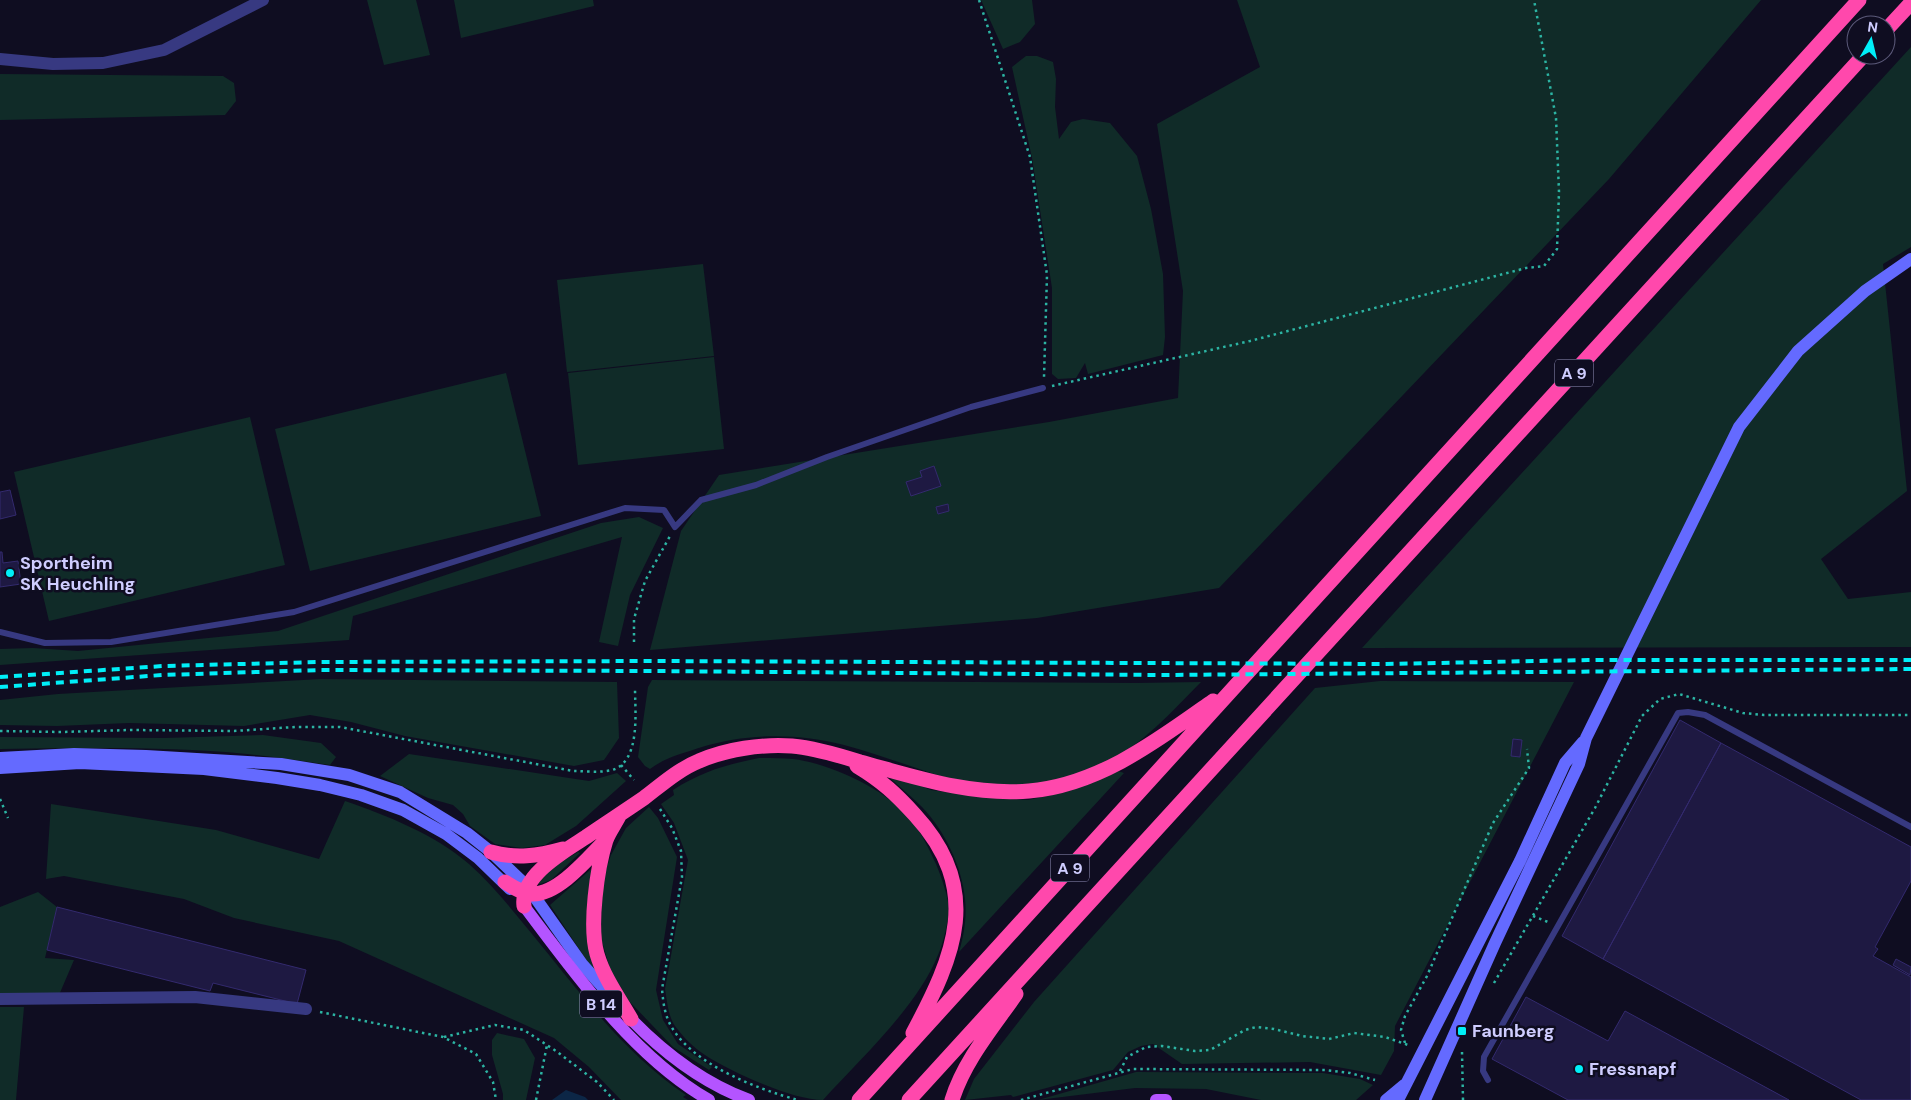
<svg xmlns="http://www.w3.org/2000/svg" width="1911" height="1100" font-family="'DM Sans',sans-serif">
	<rect width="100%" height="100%" fill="#0f0d21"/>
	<!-- green -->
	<path fill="#102b28" d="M367,0H416L430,55L384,65Z
		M454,0H593L594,6L461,38Z
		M981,0H1032L1035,24L1020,42L1003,49Z
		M1237,0H1761L1609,179L1219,588L1037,618L650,650L681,531L719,475L1049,422L1178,398L1183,291L1157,124L1260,67Z
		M1911,47V247L1883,264L1907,491L1821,559L1848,599L1911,592V647L1362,648Z
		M1026,56H1037L1053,62L1056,79L1055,107L1059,139L1071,122L1083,119L1110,123L1137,156L1151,209L1163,274L1165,337L1163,355L1088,374L1085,363L1076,378L1058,379L1052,374V288L1032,158L1012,67Z
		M0,74L223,76L234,83L236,101L225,115L0,120Z
		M703,264L714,356L567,372L557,280Z
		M714,357L724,449L578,465L568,373Z
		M506,373L541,516L310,571L275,429Z
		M250,417L285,565L49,621L14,472Z
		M639,517L663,528L630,595L618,646L599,642L622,537L353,616L349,640L0,665V649L33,648L78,651L278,631L601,523Z
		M321,679L617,682L619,738L604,760L574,766L405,736L351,722L310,715L244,726L129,723L57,726L0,725V700L58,694Z
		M652,680L1136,683L1201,682C1171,712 1142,746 1103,764C1048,790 992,791 934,774C904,764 874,753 844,745C798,733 748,733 702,747C684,753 666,757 650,769L645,766L638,757L648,687Z
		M1380,681L1574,682L1395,1026L1394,1051L1381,1075L1310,1062L1182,1064L1153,1044L1141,1046L1128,1052L1113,1070L1013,1097L1011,1095L965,1100L974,1079L1034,1002L1315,688Z
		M263,735L321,743L336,757L330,765C302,761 274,757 247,754C165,746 82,748 0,749V737L164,738Z
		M409,754L589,781L617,773L626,781L576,826L545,845L522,848L495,844L470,826L463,814L453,805L428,798L380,776Z
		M759,758C770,758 782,758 793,759C832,764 888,790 912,821C922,834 929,849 936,864C941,876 949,898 949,911C948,922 943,945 938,955C917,1007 861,1058 823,1100C793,1100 731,1072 705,1055C693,1047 683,1037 675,1026C668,1016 667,1000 665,989L688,860L674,823L661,804L674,795L673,790C703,771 725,765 759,758Z
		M1118,771L1124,773L959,952C964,935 967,917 965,899C962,867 945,831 922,807C912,797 901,788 891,779L895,776L931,790L980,797L1028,800L1066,792Z
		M345,801C388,816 434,834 469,864C493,885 512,910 532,934C579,991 623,1053 686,1095L683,1097L688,1100H621L589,1067L554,1038L339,941L234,918L184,899L64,876L46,879L51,804L216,830L319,859Z
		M649,807L658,818L677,857L656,990L663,1020L678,1044L712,1067L709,1070L673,1047L629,1001L610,969L601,938L602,881L611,855L626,828Z
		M578,852L580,853L551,880L540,884L536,882L556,865Z
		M598,863L599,979L550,905Z
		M38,892L57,907L45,958L74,960L59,995L0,994V907Z
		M0,1007H24L16,1100H0Z
		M497,1033L524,1039L535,1058L526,1100H503V1094L492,1055V1040Z
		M1136,1072L1323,1073L1360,1079L1373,1085L1356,1100H1261L1206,1089L1135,1088L1038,1100Z"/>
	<!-- water -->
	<path fill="#0c2646" d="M566,1090L585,1097L588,1100H552Z"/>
	<!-- building -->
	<path fill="#1e1942" stroke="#332a6e" d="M934,466L941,486L911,496L906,482L922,477L920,471Z
		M10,490L16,515L0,519V492Z
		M948,504L949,511L938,514L936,507Z
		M0,552H2L3,563L18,561L21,584L0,587Z
		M1680,720L1721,743L1603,959L1562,936Z
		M1513,739L1522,740L1520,757L1511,756Z
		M1721,743L1911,847V881L1875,947L1878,949L1873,956L1911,977V1100H1861L1603,959Z
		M57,907L306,970L297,1004L213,983L210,991L47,950Z
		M1896,959L1911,967L1910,975L1893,965Z
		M1526,997L1608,1041L1625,1011L1789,1100H1568L1492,1059Z"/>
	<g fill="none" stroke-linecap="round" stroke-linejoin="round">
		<!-- path -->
		<path stroke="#2cb4a3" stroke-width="2.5" stroke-dasharray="2.5 4" stroke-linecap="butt" d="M979,0L1030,157L1047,275L1044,377
			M1052,386L1250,341L1526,268L1544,266L1557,249L1559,192L1556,118L1534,0
			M634,642V619L645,581L670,536
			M0,731L61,732L130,730L234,731L295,727H340L573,771C585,771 600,773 612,770C641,762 635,711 635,688
			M621,765L634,780
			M0,799L8,818
			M660,809L672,828L681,851L682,877L662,989C663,1000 664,1011 669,1022C688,1063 757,1089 798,1100
			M1533,916L1548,922
			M1494,983L1595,808L1642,716L1660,699L1679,694L1743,713L1764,715H1911
			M320,1012L443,1037L476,1054L493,1082L496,1100
			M444,1037L495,1025L524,1030L556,1051L597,1082L614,1100
			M1405,1043L1401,1030L1405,1016L1427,976L1493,823L1529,768L1527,749
			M1462,1052L1463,1100
			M1120,1071L1127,1057L1146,1047L1162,1046L1195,1051L1210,1050L1245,1030L1256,1027L1274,1029L1302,1036L1329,1039L1354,1033L1385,1037L1411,1046
			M536,1100L547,1045
			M1021,1100L1133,1069L1325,1070L1350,1073L1375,1080"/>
		<!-- lane -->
		<path stroke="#373981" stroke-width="6" d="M0,632L45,643L111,642L294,612L625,508L664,510L675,527L701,500L756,485L827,457L971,407L1043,388
			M1488,1080L1483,1071L1484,1057L1678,713L1688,712L1705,715L1911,827"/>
		<!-- street -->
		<path stroke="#373981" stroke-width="12" d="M0,59L53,64L103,63L164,50L263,0
			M0,999L195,997L306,1009"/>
		<!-- secondary -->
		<path stroke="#646aff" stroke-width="12" d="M0,758L74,754L146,756L281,764L349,775L400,792L467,833L491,852L527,886L582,964L616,1002
			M0,768L80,763L204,769L277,778L320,785L361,795L403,810L446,834L478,858L510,889
			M1386,1100L1404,1085
			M1398,1100L1520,861L1565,763L1583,742
			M1425,1100L1495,943L1579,764L1586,738L1739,427L1798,351L1865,291L1911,259"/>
		<!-- primary -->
		<path stroke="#b454ff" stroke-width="12" d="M524,906C576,975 633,1056 709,1100
			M631,1019C665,1054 703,1083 749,1100
			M1156,1100H1166"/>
		<!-- highway -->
		<path stroke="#ff48ac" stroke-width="15" d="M1886,30L1911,3
			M857,766C882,781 896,794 915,815C983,889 955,955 913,1033
			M619,816C615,824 609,832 606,840C597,868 589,926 597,954C604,978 619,998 631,1019
			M491,852C516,859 538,856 563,849
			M505,882C513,887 523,894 533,894C559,894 589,857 606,840
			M524,906C520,876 563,852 586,837C605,824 625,811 644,798C661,785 679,769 699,761C727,749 761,744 792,746C815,748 838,755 860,762C915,777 971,796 1029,791C1099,785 1158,740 1213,701
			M859,1100L1859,0
			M909,1100L1864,55
			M952,1100C964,1061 993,1027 1016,994"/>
		<!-- rail -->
		<path stroke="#00eff8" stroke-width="4" stroke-dasharray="8 6" stroke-linecap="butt" d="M0,677L163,666L320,662L651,661L1385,664L1588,660H1911
			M0,687L162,675L320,670L651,671L1162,675L1911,669"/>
	</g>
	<!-- markers -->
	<g fill="#00eff8" stroke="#0f0d21" stroke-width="2">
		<circle cx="10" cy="573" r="5"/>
		<rect x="1457" y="1026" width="10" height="10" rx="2.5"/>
		<circle cx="1579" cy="1069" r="5"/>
	</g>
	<g text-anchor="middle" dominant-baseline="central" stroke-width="5" stroke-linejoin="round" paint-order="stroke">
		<!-- shield labels -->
		<g fill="#0f0d21" stroke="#9593bc" stroke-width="1">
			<rect x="1555" y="359.5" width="38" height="27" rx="4"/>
			<rect x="1051" y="854.5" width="38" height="27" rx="4"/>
			<rect x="580" y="990.5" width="42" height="27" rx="4"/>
		</g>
		<g font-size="16" font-weight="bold" fill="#cfcdff">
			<text x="1574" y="373">A 9</text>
			<text x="1070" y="868">A 9</text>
			<text x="601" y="1004">B 14</text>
		</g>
		<!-- poi labels -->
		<g font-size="18" font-weight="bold" fill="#cfcdff" stroke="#0f0d21" text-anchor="start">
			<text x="20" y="563">Sportheim<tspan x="20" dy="21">SK Heuchling</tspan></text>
			<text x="1472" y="1031">Faunberg</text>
			<text x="1589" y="1069">Fressnapf</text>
		</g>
	</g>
	<!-- north arrow -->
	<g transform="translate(1871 40) rotate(8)"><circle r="24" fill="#0f0d21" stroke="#5c5a7a"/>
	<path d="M0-4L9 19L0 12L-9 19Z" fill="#00eff8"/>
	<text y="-8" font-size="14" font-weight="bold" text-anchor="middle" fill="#cfcdff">N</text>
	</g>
</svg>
